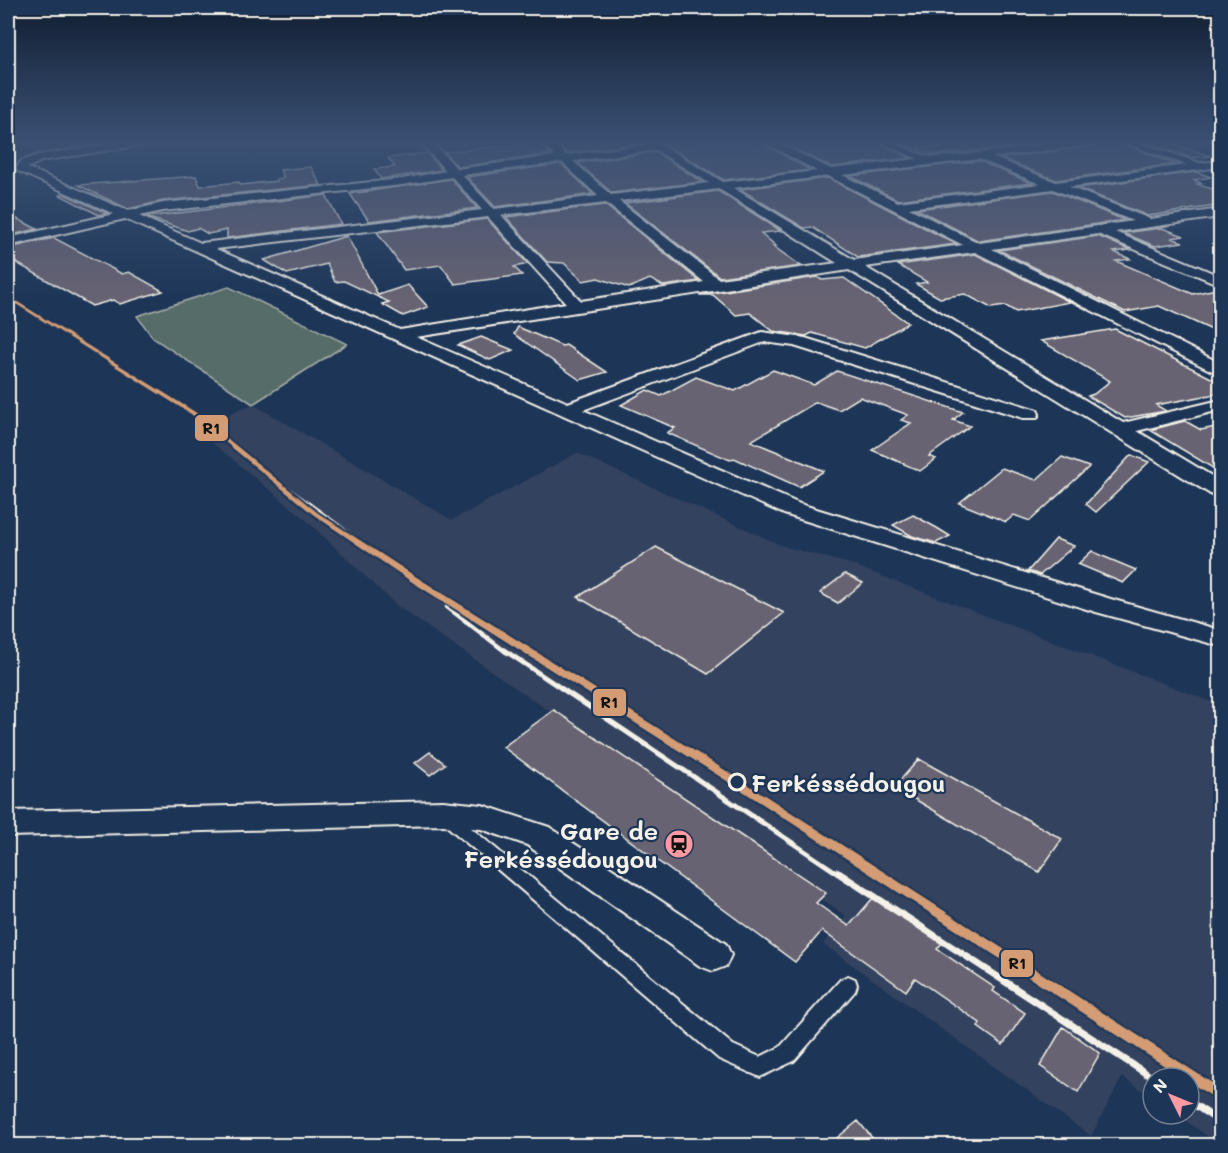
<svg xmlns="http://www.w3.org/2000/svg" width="1228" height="1153" font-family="Mali,sans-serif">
	<rect width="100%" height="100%" fill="#1d3557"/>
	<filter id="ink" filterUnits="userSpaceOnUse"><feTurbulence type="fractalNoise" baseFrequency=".0167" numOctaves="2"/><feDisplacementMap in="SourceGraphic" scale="12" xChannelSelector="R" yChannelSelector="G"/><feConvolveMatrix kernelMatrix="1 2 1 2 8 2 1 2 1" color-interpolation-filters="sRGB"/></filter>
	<g filter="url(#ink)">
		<!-- built -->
		<path fill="#33435f" d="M253,404L452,520L577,453L783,546L850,564L1220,705V1145L1176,1114H1189V1078H1153V1098L1122,1077L1091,1136L823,944L846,916L397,606L303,517L194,428Z"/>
		<!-- green -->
		<path fill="#566c67" stroke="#a5aea8" stroke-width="1.5" d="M229,287L347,344L253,404L153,338L137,316Z"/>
		<!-- building -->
		<path fill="#676472" stroke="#f4f1e8" stroke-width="1.5" d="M554,141H641L642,143L567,153Z
			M659,141H720L739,144L760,142L810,170L724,180Z
			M778,141H877L910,158L831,167Z
			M892,141H918L919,148L1000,141H1063L936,155Z
			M1105,141H1117L1174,164L1056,180L1001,158L1098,146Z
			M1139,141H1163L1211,156L1192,158Z
			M539,143L550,154L458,167L444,152Z
			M656,152L702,182L612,193L578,163Z
			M427,153L442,170L381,179L374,169L395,167L388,158Z
			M979,161L1031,183L898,200L850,176Z
			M561,164L593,194L495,207L467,177Z
			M311,167L321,185L163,201L128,209L78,185L196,176L200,186L239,182L240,185L277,181L276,179L284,178L280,170Z
			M1196,172L1211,177L1193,180L1202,183L1197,184L1221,192V205L1148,216L1078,188Z
			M828,178L956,244L858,257L812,227L804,228L740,189Z
			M451,179L477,208L369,221L350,194Z
			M718,191L781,231L761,233L776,246H773L801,266L720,277L625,203Z
			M1053,191L1124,220L979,241L917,209Z
			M64,194L107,213L99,215L60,195Z
			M326,195L341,224L227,238V230L208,234L198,228L188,231L146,217Z
			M605,205L699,281L663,286L650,279L629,288L598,278L583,281L564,263L547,262L506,217Z
			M8,214L37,229L8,236Z
			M487,219L528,264L514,267L522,275L455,284L441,265L404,270L377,232Z
			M1162,228L1184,236L1171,238L1183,242L1155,246L1123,233Z
			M347,236L378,295L408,285L428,307L403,316L382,304L389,302L344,281L335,282L327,264L287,274L264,260Z
			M1098,236L1130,250L1114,252L1130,259L1116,261L1193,294L1221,288V334L1159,306L1125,312L999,250Z
			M54,238L122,274L129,272L163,291L120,304L113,300L92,306L8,258V248Z
			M975,254L1070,302L1016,312L1006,306L991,308L965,294L940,298L916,284L927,282L898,265Z
			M817,277L822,280L844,278L908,323L865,348L812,333L806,336L773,331L750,313L736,315L713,295H699Z
			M518,327L562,346L566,345L607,372L580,380L514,334Z
			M1115,329L1221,383V393L1156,405L1166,411L1125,418L1088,396L1094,394L1110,381L1041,341Z
			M481,337L513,350L490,360L458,345Z
			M773,370L814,385L837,371L963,412L953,420L970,426L929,456L936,459L920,471L872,450L911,423L901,420L908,415L860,397L839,410L816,402L751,441L824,471L799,487L734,458L730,460L667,433L675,428L621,405L647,390L661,396L696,377L735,391Z
			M1185,421L1201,430L1221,426V473L1150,430Z
			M1131,455L1149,462L1096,512L1086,504Z
			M1062,457L1089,467L1030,521L1014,515L1006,522L959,503L1002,468L1036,480Z
			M913,515L937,528L950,536L936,543L912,536L893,525Z
			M1056,539L1074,546L1040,575L1028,571Z
			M656,547L784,613L708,674L578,597Z
			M1092,551L1100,555L1136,570L1123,583L1078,564Z
			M845,574L863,583L838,603L820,593Z
			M554,710L826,893L816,903L849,926L873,898L942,943L937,949L995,988L993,991L1025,1013L1003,1045L978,1027L980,1023L915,978L906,991L822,931L795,962L503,747Z
			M430,752L445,764L430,775L415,763Z
			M919,759L1062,839L1039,872L894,787Z
			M1063,1027L1100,1053L1078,1092L1040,1066Z
			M858,1121L879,1146H827Z"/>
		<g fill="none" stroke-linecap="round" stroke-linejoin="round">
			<!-- service casing -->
			<g stroke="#f4f1e8" stroke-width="4">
				<path id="service" d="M447,811L453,813L733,1045L760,1057L780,1047L841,979L848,976L855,979L857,985L855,991L794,1061L760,1077L719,1059L441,821L439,817L441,813Z"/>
			</g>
			<!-- minor casing -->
			<g stroke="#f4f1e8" stroke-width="4">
				<path id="minor" d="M130,141H153L148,144L41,161L28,168L128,211L163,203L402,179L446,171L423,145L424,141H431L457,169L555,156L540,141H551L566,155L647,145L643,141H655L723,182L817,171L762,141H774L831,169L918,159L879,141C900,141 919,158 936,157C992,154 1047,141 1103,141L1098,144L992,157L1056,182L1187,165L1119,141H1133L1200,163L1220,161V167L1069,187L1150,219L1220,209V217L1115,232L1220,276V285L1098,234L992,249L1220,363V375L975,252L865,267L1123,423L1220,400V410L1137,431L1220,481V496L1212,495L849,270L416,337L568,403L762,332L805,338L1037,410L1039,414L1037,418H1023L794,346L764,342L583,410L800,504L1114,600L1220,630V646L1096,612L784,514L125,219L8,246V238L114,214L18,171L16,169L21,161L39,155ZM656,150L709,183L611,195L573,161ZM979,159L1040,184L898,202L842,175ZM562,162L598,196L494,209L462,175ZM828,176L963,245L854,260L733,188ZM452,177L482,210L201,243L139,216L163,211L402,185ZM719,189L837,263L719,279L619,201ZM1053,189L1133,221L979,243L909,208ZM606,203L704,282L581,301L501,215ZM488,217L566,303L400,330L216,249Z
					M443,801L482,805L549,827L726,944L731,955L726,966L713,971L700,966L527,845L481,829L443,825L8,836V811Z"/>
			</g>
			<!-- service -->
			<use href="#service" fill="#1d3557" fill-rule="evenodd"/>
			<!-- minor -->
			<use href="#minor" fill="#1d3557" fill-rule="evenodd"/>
			<!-- rail-far3 -->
			<path stroke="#f4f1e8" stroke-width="4" d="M245,456L271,477"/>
			<!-- rail-far2 -->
			<path stroke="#f4f1e8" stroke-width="4.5" d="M269,475L395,567L528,652
				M447,607L506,652"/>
			<!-- rail-far1 -->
			<path stroke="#f4f1e8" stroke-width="5" d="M504,650L839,874
				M525,650L879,874"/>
			<!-- rail -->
			<path stroke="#f4f1e8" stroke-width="7" d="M837,872L1153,1078
				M877,872L1220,1095
				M1189,1101L1220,1122"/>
			<!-- rail-1 casing -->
			<g stroke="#1d3557" stroke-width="4">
				<path id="rail-1" d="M8,296L195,412L318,513L415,576L744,782L1220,1088V1101L1216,1099L1189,1082V1078H1183L738,788L409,580L314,515L191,414L8,299Z"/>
			</g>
			<!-- rail-1 -->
			<use href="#rail-1" fill="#d39c74" fill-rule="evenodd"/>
		</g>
	</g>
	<!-- sky -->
	<linearGradient id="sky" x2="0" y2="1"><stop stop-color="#101d30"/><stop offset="0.47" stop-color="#3a5174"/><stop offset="1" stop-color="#3a5174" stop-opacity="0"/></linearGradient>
	<rect width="1228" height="302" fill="url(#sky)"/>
	<!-- icons -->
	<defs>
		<g id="station-disc" transform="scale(1.5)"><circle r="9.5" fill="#ff9aa2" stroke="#1d3557"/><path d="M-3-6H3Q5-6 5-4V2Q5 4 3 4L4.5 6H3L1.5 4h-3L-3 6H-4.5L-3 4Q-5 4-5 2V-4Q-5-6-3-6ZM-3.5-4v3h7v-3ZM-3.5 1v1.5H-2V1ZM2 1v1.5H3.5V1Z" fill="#111"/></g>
	</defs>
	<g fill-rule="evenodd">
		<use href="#station-disc" x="679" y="844"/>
	</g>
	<!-- markers -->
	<circle fill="#1d3557" stroke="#f4f1e8" stroke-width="3" cx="737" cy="782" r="8"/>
	<g text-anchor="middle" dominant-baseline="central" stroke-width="4.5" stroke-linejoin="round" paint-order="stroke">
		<!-- near-stop labels -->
		<g font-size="24" font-weight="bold" fill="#f4f1e8" stroke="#1d3557" text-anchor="start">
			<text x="751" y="782">Ferkéssédougou</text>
		</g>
		<!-- near-poi labels -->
		<g font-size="24" font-weight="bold" fill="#f4f1e8" stroke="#1d3557" text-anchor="end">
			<text x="658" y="830">Gare de<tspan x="658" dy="28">Ferkéssédougou</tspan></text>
		</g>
	</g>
	<g stroke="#1d3557" stroke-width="2">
		<rect x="194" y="414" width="35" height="28" rx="6" fill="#d39c74"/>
		<rect x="592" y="688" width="35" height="29" rx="6" fill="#d39c74"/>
		<rect x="1000" y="949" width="34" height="29" rx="6" fill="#d39c74"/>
	</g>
	<g font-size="16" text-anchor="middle" font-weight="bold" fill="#111">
		<text x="211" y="434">R1</text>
		<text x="609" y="708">R1</text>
		<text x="1017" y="969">R1</text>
	</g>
	<!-- margin -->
	<rect width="1228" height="1153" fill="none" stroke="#1d3557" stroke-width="30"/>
	<rect x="15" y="15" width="1198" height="1123" fill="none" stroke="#f4f1e8" stroke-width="2" filter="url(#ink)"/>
	<!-- north arrow -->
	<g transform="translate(1171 1096) rotate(313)"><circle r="28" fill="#1d3557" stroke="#738091" stroke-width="1.5"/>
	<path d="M0-4.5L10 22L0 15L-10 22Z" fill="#ff9aa2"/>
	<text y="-9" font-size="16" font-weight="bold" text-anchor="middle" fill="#f4f1e8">N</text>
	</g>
</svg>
